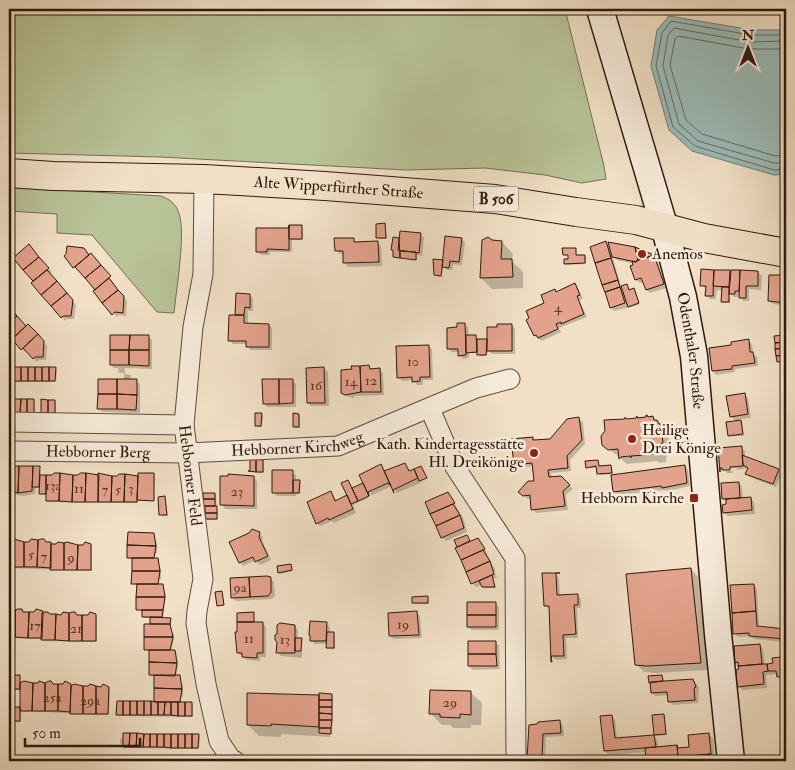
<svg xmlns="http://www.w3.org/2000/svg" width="795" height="770" font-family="'IM FELL Double Pica',serif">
	<rect width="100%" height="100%" fill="#f1e0c6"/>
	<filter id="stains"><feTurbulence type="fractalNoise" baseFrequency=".004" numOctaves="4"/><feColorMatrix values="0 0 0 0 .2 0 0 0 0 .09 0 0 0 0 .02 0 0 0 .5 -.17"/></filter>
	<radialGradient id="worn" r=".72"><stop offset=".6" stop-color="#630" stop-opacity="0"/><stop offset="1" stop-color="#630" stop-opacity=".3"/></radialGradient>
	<!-- green -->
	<path fill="#b8c397" stroke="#736e51" d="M9,9H565L604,166L606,179L582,183L545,175L485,168L406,170L160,157L9,153Z
		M11,187L161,196C169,199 175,203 178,211C187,228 176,291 174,313L157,312L92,235L57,233V214L9,211V194H11Z"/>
	<!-- water -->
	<path fill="#9bbcb9" stroke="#6f7a73" d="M669,16L752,30H786V174L774,175L692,151L669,130L651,66L657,30Z"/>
	<!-- shadow -->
	<path fill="#0003" d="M385,225L387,239H379L378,237Z
		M301,226L303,228V240H292V252H270V255H261L257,251L290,229Z
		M401,233L421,235L424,238L422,256L417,255V260L394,257L395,252L400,241Z
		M353,239L357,243H377L381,246L382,266L348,267L345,263L344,254H340L336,250Z
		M461,239L465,242L462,265L453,264L452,270H447L443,266L442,277L436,276L435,275Z
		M502,242L513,254L512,261L523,272V288L492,289L481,278Z
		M606,243L611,248H635L653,256L657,260L666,288L650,293L647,290L644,282L640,283L636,280L632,267L639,265L617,260L612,255L621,287L627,286L629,291H635L639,305L614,311L611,307Z
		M575,249L577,256H585L586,257V264L567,265L566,263L570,260L569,256L564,254Z
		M33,250L52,272L50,274L76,305L74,319H67L65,321L62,317L15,258Z
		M65,256H90L94,258L127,301L126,316L119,315L117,317L95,291L96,290L79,269L78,271Z
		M729,271L732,275V271L758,272L762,276L761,290L749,289V301H744L738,295V297H734L730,293V303H723L722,301L723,290H717L716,299H710L706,295L707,289L701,285Z
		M770,276L786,277V306L773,304L770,301Z
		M575,285L578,288L583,299L579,300L587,317L559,328L561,332L542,341L538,339L535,335L546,303L554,290L557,293Z
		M249,295L253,298V311H248V325H269L272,328V350H251L247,346V344H233L230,340L236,316Z
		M9,308L27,328L28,326L47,346L46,360H39L37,362L27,351L25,352L16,342L14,344L9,339Z
		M465,324L468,327L469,336H476L477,340H488L498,328L512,325L515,329V354H492L488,350L487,356H480L478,353H469V358L463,359L459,355V352H452L449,349L458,329Z
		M786,336V362L780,363L778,362Z
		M149,337L152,340V369L125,368V374L131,375V381H136L140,384V413L102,412L99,409L124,380V373H119L118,368H114L111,365Z
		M748,341L752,344L753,353L757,357L758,366L735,369V372L716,375L713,371L733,346Z
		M428,346L432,349L433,380H423V385H417L413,380L402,381L399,377Z
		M369,367L372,370H380L383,373L384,395L355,396L353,398L346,396L343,392Z
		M9,368L55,369L57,370L56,382H9Z
		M324,368L328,372L329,406H311L308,403Z
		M292,380L296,384V407H267L264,403Z
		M744,394L748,398L751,418L739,419L742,422L744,436H731L729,435L736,422L731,416Z
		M9,400L34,401L35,402V414L9,413Z
		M54,401L56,402V414H44L42,413Z
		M261,414L263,416L262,427H258L256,426Z
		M299,415L300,416V428H296L294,426Z
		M652,417L669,433L670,450L667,452L666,462L659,463L658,461L627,464L603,444Z
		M579,419L583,422L585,444L570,460L571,471L551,473L552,478L560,477L573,489L566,495L568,510L536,513L532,509L531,498L528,499L523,495L535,482L534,466L518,468L515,464L532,438L535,441L551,440Z
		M741,448L745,451V458L778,470L782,473L776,487L750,477L747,474L749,468L737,470L736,468L722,469L721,468Z
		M262,461L264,462V473L252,472L251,471Z
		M598,461L600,468L611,467L612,468L613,476L685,466L688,470L690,486L667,491L665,490L618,495L615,491L613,474L600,475L598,468H589L587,467Z
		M381,465L386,472L405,465L410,472L421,467L426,477L420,479V482L427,480L397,493L392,486L372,495L368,492Z
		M9,467L39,468L41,476L65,474L67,476L132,477L153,474L155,476L154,501H138V503L49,502L47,495L41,494V488H36L35,494L23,496L9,493Z
		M725,471H733V473H727Z
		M292,472L296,475V481L301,482L300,494H296V496H277L273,493Z
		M254,477L257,481V509H225L222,505Z
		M348,482L352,489L362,485L368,498L353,505L356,513L334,523L332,521L320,526L317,523L331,493L337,501L349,496Z
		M739,483L742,487L743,499L750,498L754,502L755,514L728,516L724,513L727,503L723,499Z
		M215,494L216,495L218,520H207L206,519Z
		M451,497L464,520L467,532L446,541L442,537L427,503Z
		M165,498L168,516H162L161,515Z
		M259,533L263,537L262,541L271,560L260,565L256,560L243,566L240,562Z
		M153,534L155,541L157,543V553L154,555V560L159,561V566L161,569V579L159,580V585L164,587V592L166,594L163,619L171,620V632L174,634V639L171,651L176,653L178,665L176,676L181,678V683L183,685V696L181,698V703H191L193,705V717L119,716L118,714L155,703V677L150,675V651L145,649L151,625V618H144L143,611L138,609V585L133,584V560L128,558Z
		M468,538L470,543L482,544L485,548L488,557L496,571H494L497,578L493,579L496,588H484L482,584L476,587L472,583L457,549Z
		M17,540L19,543H51L73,546L91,545L92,546V571L9,568V542Z
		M290,565L293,571L281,574L280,572Z
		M691,569L698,577L708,670L655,673L644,672L636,664Z
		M556,574L559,578L560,596L577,595L581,599V608H577L578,638H566L567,659L556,660L552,656L550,609L545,606Z
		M270,578L274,582L275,596L272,599L236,601L232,598Z
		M754,585L757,589L759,627L786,630V642L754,639L751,636L738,637L734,633Z
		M428,598L429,604H415L414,603Z
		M495,603L499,607V630H472L468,627Z
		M10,610L50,616L96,615L97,617V642L44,641L43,639L9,638Z
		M253,613L255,624H263L266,627V657H260V661L247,660L238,653Z
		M417,613L420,616L422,638L394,639L390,636Z
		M326,623L330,627V633L335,634V649H329L328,644H315L311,640Z
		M295,626L298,630V639L302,640V658L281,656L278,653V642Z
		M496,643L499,646L500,669L473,670L469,666Z
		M760,645L763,649L765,665L774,664L780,658L784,663H786V680H781L777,674L766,675L767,688L742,690L739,686L740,670L739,665L737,662Z
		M9,676H20L21,684L108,688L110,689L109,715L21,711V722H9V709H21V690H9Z
		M662,676L664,682L693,680L699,687L698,703L673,705L669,701V695L656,696L652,693Z
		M470,692L482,703L481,725H471V728H453L450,725H442L431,714Z
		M332,695L333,696L332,734H330V737L281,734V737L259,736L248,725L321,696Z
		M663,715L667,735L655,736L654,716Z
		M612,716L615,720L617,739L654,736L657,740L659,748L678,747L680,749L690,748L709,735L713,738L715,761H648L647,752L609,755L605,751Z
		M559,721L563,725L564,736L546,737L545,760L532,761L529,758L530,726Z
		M198,736L200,737L199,749L125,748L124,745L120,743V738L124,741Z"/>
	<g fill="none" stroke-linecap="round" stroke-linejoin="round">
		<!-- shore -->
		<path stroke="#646a62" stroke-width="1" d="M786,35H751L671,21L662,33L656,66L673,127L695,146L774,170L786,169
			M786,41L750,42L674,28L668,35L663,66L679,124L698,141L774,163H786
			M786,49H749L678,36L675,39L670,65L686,120L702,134L775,156L786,155"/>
	</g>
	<!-- building -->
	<path fill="#e3a28c" stroke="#2e180b" d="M385,223L386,238H376V224Z
		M289,225V250L267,249V252H256V228H289Z
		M289,225H302V239H289Z
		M400,231L421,233L419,253L398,250Z
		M445,236L462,238L459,262L450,261L449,268L442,267Z
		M393,237L399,238L400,258L393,257V250H391Z
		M488,237L492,240L502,241L501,259H512L513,277L480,278L482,240Z
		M334,238H354V242L378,241L379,262L343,263V251H335Z
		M606,241L611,258L595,263L590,247Z
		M608,242L635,247L638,260L636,262L612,257Z
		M29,244L39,257L23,270L13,258Z
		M67,246L84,248L89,255L73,268L64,256L66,254Z
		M635,247L654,255L638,260Z
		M562,248H576V255H585V263L564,264V259H568V255H563Z
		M400,251L416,252V260L400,258Z
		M91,253L101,265L85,278L75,267Z
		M654,255L664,284L646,290L641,278L635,280L630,266L633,265L632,261L636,262V261Z
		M39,257L49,268L33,281L23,270Z
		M611,258L618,280L602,285L595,263Z
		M433,259L443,260L441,276L434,275Z
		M101,265L111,276L95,290L85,278Z
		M701,269L714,270L713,296H705L706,286H700Z
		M47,270L57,281L41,295L31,283Z
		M714,270H730L729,287L713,286Z
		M731,270H740L739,291H735V294H729Z
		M740,270L758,271V286H746V298H739Z
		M769,275H786V303L768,301Z
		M109,278L118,290L102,303L93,291Z
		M618,280L620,287L605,292L602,285Z
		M57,281L67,293L51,306L41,295Z
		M575,283L580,295L577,296L584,314L561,324V322L556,324L558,329L538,338L536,335L534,336L526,320L529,318L526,311L544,303L541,295L555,289L556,292Z
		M627,284L629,290L634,288L639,303L628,307L621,286Z
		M620,287L625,303L610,308L605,292Z
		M722,287H729V302H721Z
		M118,290L124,296L123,313L115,312L112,315L102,303Z
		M67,293L73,300L71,316H63L61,318L51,306Z
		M236,293L250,294V308L245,307L244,315H235Z
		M9,306L17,316L9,323Z
		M229,315H244V323L269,324V347H246V341H228Z
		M17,316L26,326L9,342V323Z
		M457,323H465L466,355L458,356V349H447V328L457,327Z
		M28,324L38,334L21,350L12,339Z
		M497,324H512V351H487V327H497Z
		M38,334L44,341L43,357H35L33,359L23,348Z
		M110,335H130L129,350H110Z
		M130,335H149V350H129Z
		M466,335H476L477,352L466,353Z
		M786,335V342L775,343L774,336Z
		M477,339H487L486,355H477Z
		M749,339L750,352H753L755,363L732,366V369L712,371L709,348L731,345V342Z
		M786,342V348L775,349V343Z
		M429,345L430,377H420V381L412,382V377L397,378L396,346Z
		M786,348V355L776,356L775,349Z
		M110,350H129V365H110Z
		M129,350H149V366L129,365Z
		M786,355V361L777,362L776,356Z
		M369,365L370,369L380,368L381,392H361L360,366Z
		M351,366H360L361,392L345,395L341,393V370L352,369Z
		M9,367H14V381H9Z
		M14,367H21V381H14Z
		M21,367H28V381H21Z
		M28,367H35V381H28Z
		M35,367H42V381H35Z
		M42,367H49V381H42Z
		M49,367H56L55,381H49Z
		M324,367L325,403H307L306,368Z
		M98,379H117V394H98Z
		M117,379H137V395L117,394Z
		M262,379H279V404H263Z
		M279,379H293V403L279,404Z
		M745,393L748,414L730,417L726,396Z
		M98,394H117V409H97Z
		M117,394L137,395L136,410L117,409Z
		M9,399H14L13,413H9Z
		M14,399H21L20,413H13Z
		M21,399H27V413H20Z
		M27,399H34V413H27Z
		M41,399L48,400V413H41Z
		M48,400H55V413H48Z
		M255,413H262L261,426H255Z
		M293,413L299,414V427H293Z
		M646,415H647L648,417L653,416L654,420H657L659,424H661L663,443L660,444L659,454L631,456V458L630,456L621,457L619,459L618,449L608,450L602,445L601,436L605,431L604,420L625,419V417L627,419L636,418L637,416V418L646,417Z
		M579,417L582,440L567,456L568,468L548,470L549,477L561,476L570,485L563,491L565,506L531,510L530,495L523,496L518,492L528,481H534L532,463L514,465L511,439L533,437V440L550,439L567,419Z
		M741,420L743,434L728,436L726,422Z
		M742,446L743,466L730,467V470H722V468H720V472L718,448Z
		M742,455L779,469L773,484L745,474L748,468L743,465Z
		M248,459H256V472L248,471H250V460Z
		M256,459L263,460V472H256Z
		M598,460L599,466L611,465L612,473L597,474L596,466L586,468L585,461Z
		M405,463L409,471L414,469L418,478L393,490L394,493L384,471Z
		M381,464L391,486L388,483L368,492L369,496L359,475Z
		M685,465L687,483L662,488L661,486L613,492L611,475Z
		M9,466H19L18,493L9,490Z
		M19,466H33L32,491L18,493Z
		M33,466H40L39,487H32Z
		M421,466L427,478L419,481L414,469Z
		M272,470H293V493H272Z
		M54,473H60L59,501H46V475H52Z
		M60,473L73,475L72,502L59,501Z
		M80,473H86L85,502H72L73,475H78Z
		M86,473L99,475L98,502H85Z
		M98,473L112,476L111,502H98Z
		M138,473H154V501L137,500Z
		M119,474H125L124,502H111L112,476H117Z
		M125,474L138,476L137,502H124Z
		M228,474L254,476V506L220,505V476H228Z
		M40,475H46V494H39Z
		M293,480H300L299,493H293Z
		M348,480L358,501L351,504L341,483Z
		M739,482L740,498L722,499L721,483Z
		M363,483L369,496L358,501L352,488Z
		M331,491L335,501L347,495L353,509L329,520L328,518L316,524L307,502Z
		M448,492L455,503L430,514L425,502Z
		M203,493H215V499H203Z
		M165,496L167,515H159L158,497Z
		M751,497L752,510L723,513L722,505L726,504V499Z
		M203,499H215V506H203Z
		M453,504L460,515L436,526L430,514Z
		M205,506H217V513H205Z
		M205,513H217V519H205Z
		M460,515L464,528L441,538L436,526Z
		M252,529L260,532L259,537L268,556L255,562L253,557L239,563L229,542L249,533Z
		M128,532L154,533L156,546L127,545Z
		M467,535L470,541L457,547L454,540Z
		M478,538L485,549L461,560L455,548Z
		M14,539L24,542V567H10V541Z
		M31,539L38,540L37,567H24V542H29Z
		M41,539H44L46,542H51V568L37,567L38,540Z
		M58,542L64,543V570H50L51,544H56Z
		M67,542L78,545L77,570H64V543Z
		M85,542L91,544V570H77L78,545H83Z
		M127,545L156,546L154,558H127Z
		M483,550L490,561L466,572L461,560Z
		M132,558H158L160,571H132Z
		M490,561L494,574L471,584L466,572Z
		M291,564L292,570L278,573L277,566Z
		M691,568L701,663L647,666L635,665L626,574Z
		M132,571H160L158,584H131Z
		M542,573H560H556L557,595L578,594V605H574L576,634L563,635L564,656H551L552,662H551L549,606H544Z
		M492,575L495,587H482L479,581Z
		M267,576L271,577V592L268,596L250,597L249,577Z
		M249,577L250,597L231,598L230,578Z
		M137,584H163L165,597H136Z
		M754,584L756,611L732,613L730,585Z
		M222,591L224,605L217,606L215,592Z
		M428,596V603H412V597Z
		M136,597H165L163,610H136Z
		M467,602H496V615H467Z
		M9,609L15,610V637H9Z
		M18,609H22L23,612H29L28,638L15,637V610Z
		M36,609L43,611L42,638H28L29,612H34Z
		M142,610H163L162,617H142Z
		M417,611L419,635L389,636L388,613Z
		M756,611L757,626L786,629V639L749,636V633L733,634L732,613Z
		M45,612H48L50,614H56L55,640H41L42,613Z
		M63,612L69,613V641L55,640L56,614L61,615Z
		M72,612H75L77,615H82V641H69V613Z
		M90,612L96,614V641H82V615H88Z
		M254,612V622H237V613Z
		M467,615H496V627H467Z
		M150,617L171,618L170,624H150Z
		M310,621L327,622L326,641H310V635H309Z
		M237,622H263V653H257V658L242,657V653H237L235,632H237Z
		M280,623L295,625V653H276L277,642L275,640V635L277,634V625Z
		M144,624H170L173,637H144Z
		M327,632H334V648H326Z
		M144,637H173L170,650H144Z
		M295,638H302L301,651H295Z
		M468,641H496V654H468Z
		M760,644L762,664L738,666V662L735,663L734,646Z
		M149,650H175L177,663L149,662Z
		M468,654H496L497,666H468Z
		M781,657V662H786V676L777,677L776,671H768L767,664L773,663L772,658Z
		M149,662L177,663L175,676L149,675Z
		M762,664H767L768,671L763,672L764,684L737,687L736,670L739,669L738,666Z
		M9,675H13V689H9Z
		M13,675H20V689H13Z
		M154,675H180L182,689L154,688Z
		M662,675L663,681L649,683L648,676Z
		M693,679L696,687L694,688L695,700L668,702L667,692L651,693L650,682Z
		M24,681L33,683L32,711H20V683Z
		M39,681L45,683V711H32L33,683H38Z
		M49,681H51L53,684H58V711H45V683Z
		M65,681L71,684L70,712L58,711V684H63Z
		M74,684L83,686V714H70L71,686Z
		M90,684L96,686V714H83V686H88Z
		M103,684L109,687L108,714H96V686L101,687Z
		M154,688L182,689L180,702H154Z
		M430,690L471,691V715L460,714V718L440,717V714H429Z
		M247,693L319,695V727L271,724V726L247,725Z
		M319,693L332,694V700H319Z
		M319,700H332V707H319Z
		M117,701H123V715H116Z
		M123,701H130V715H123Z
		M130,701H137V715H130Z
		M137,701H144V715H137Z
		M144,701H151V715H144Z
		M151,701L158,702V715H151Z
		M158,702H165L164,715H158Z
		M165,702H171V715H164Z
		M171,702H178V716L171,715Z
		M178,702H185V716H178Z
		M185,702H192V716H185Z
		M13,707H20V721H13Z
		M319,707H332V714L319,713Z
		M319,713L332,714V720H319Z
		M664,714L666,734L654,735L652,715Z
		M612,715L615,738L654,735L656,747L604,751L600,716Z
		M319,720H332L331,728H319Z
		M560,720L561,733L543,734L542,757L527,759L529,725L537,724L538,722Z
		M319,728H331V734L319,733Z
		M123,733H130L129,747H123Z
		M130,733H137L136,747H129Z
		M137,733L144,734L143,747H136Z
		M709,733L711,754L678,757L677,745L678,748L689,747L688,735Z
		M144,734H150V747H143Z
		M150,734H157V747H150Z
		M157,734H164V747H157Z
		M164,734H171V748L164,747Z
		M171,734H178V748H171Z
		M178,734H185V748H178Z
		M185,734H192V748H185Z
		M192,734H199L198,748H192Z
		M677,745L678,757L711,754L712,761H646L645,748Z"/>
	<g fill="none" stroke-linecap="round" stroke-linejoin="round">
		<!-- street casing -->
		<g stroke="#5f4a3a" stroke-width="21">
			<g id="street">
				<path id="s1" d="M204,179L203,274L193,327L184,425L203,579L197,611L196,623L206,684L219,741L231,759L235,761"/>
				<path d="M430,409L455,467L515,558L516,761"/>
				<path d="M9,422L184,425"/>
				<path id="s2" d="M9,451L187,453L338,446L476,388L510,379"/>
			</g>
		</g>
		<!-- secondary casing -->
		<g stroke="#2e180b" stroke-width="29">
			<g id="secondary">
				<path id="s3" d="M600,9L665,229L683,297L694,356L718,634L731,761"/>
			</g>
		</g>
		<!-- primary casing -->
		<g stroke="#2e180b" stroke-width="30">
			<g id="primary">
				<path id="s4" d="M9,173L53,176L204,179L325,186L495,199L576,212L636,220L704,238L786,253"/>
			</g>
		</g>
		<!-- street -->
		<use href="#street" stroke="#f6ebda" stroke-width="19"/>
		<!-- secondary -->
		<use href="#secondary" stroke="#f6ebda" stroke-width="26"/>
		<!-- primary -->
		<use href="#primary" stroke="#f1e0c6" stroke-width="28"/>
	</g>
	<!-- markers -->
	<g fill="#8f2418" stroke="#f6ebda" stroke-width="2">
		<circle cx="642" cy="254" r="5"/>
		<circle cx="632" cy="439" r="5"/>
		<circle cx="534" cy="453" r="5"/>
		<rect x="689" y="493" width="10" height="10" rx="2.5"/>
	</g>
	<g text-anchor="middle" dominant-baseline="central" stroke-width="5" stroke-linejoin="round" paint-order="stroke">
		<!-- number labels -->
		<g font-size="14" fill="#5b3a2b">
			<text x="558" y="307">4</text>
			<text x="413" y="361">10</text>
			<text x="371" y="380">12</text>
			<text x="351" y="381">14</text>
			<text x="316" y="385">16</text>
			<text x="53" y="485">13a</text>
			<text x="79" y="488">11</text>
			<text x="131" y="488">3</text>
			<text x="105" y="489">7</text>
			<text x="118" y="489">5</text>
			<text x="237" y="491">23</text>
			<text x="31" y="554">5</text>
			<text x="44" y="556">7</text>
			<text x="71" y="557">9</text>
			<text x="240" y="587">9a</text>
			<text x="403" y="624">19</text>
			<text x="35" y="625">17</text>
			<text x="76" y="628">21</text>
			<text x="249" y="638">11</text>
			<text x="285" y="639">13</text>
			<text x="52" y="697">25a</text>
			<text x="90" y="700">29a</text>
			<text x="450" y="702">29</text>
		</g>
		<!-- shield labels -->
		<rect fill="#f6ebda" stroke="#6a5749" stroke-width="1" x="473.5" y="186.5" width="45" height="25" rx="4"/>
		<g font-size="15" font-weight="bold" fill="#2e180b">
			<text x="496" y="199">B 506</text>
		</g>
		<!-- street labels -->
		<g font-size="16" fill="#2e180b" stroke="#f6ebda">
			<text stroke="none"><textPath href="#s4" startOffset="330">Alte Wipperfürther Straße</textPath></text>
			<text stroke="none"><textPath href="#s3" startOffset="354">Odenthaler Straße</textPath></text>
			<text stroke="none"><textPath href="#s2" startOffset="289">Hebborner Kirchweg</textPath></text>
			<text stroke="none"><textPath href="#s2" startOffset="89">Hebborner Berg</textPath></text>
			<text stroke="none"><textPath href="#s1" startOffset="298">Hebborner Feld</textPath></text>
		</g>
		<!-- poi labels -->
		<g font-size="16" fill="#2e180b" stroke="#f6ebda" text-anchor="start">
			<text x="652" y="254">Anemos</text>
			<text x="642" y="430">Heilige<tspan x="642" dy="18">Drei Könige</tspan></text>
			<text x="524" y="444" text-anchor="end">Kath. Kindertagesstätte<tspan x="524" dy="18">Hl. Dreikönige</tspan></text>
			<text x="684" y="498" text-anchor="end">Hebborn Kirche</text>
		</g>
	</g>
	<!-- margin -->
	<rect width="795" height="770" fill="none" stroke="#f1e0c6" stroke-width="30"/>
	<rect x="10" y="10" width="775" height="750" fill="none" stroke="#2e180b" stroke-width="2.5"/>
	<rect x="15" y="15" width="765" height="740" fill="none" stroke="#2e180b"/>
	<!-- north arrow -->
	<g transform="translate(748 48)" stroke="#f6ebda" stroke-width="4" paint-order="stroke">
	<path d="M0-4L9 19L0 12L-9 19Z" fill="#2e180b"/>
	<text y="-8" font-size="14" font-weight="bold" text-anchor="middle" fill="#2e180b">N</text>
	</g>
	<!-- scale -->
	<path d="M25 738v8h115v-8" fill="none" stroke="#2e180b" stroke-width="2.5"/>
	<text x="32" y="738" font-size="15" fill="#2e180b" stroke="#f6ebda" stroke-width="4" paint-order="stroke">50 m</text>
	<rect width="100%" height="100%" filter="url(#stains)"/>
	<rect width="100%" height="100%" fill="url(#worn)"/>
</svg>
